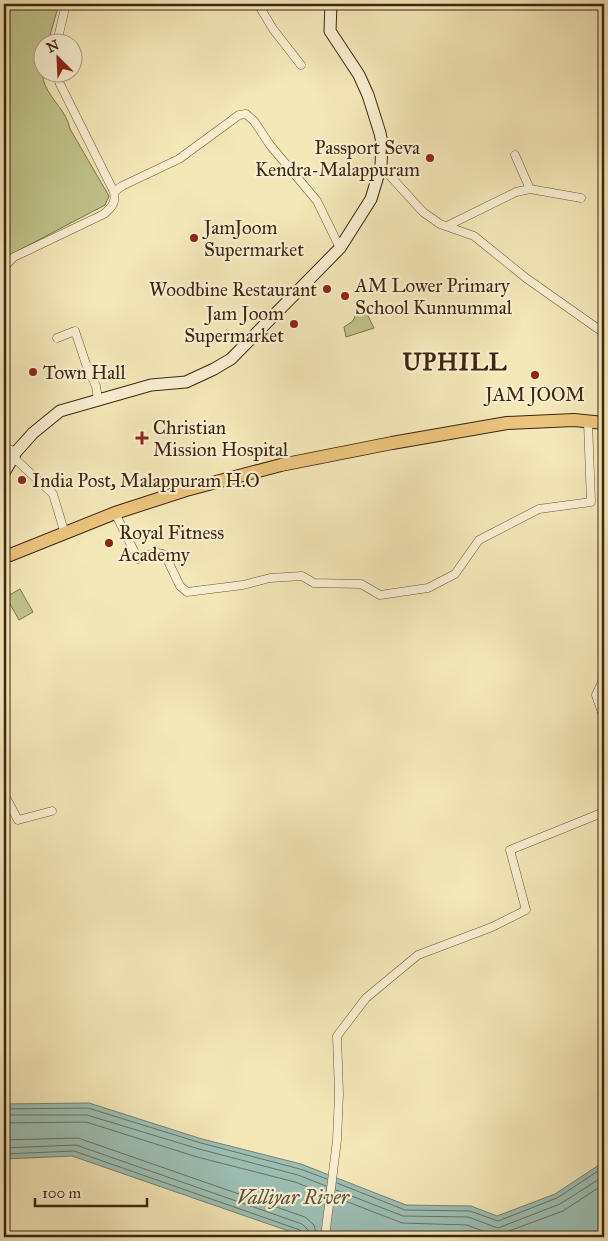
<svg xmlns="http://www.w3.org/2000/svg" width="608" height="1241" font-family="'IM FELL Great Primer',serif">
	<rect width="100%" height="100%" fill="#f4e7b8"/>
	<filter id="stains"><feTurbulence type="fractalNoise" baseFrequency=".004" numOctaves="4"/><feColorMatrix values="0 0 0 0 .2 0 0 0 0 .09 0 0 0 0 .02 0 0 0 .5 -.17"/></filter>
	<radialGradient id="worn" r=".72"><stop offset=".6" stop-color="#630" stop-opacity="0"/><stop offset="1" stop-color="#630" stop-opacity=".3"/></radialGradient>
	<!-- green -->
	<path fill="#c0c48b" stroke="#7f744e" d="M4,4H59L48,42H42C42,56 40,73 45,85C52,101 67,112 70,129L109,196L105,205L10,255L4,264Z
		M361,302L374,328L346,337L344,327L353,321Z
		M20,589L33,612L19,620L6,597Z"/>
	<!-- water -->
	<path fill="#9cbfb4" stroke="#768173" d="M89,1103L202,1139L301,1164L406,1205L471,1206L497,1216L555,1194L599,1165L604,1157V1237H306L72,1156L4,1159V1104Z"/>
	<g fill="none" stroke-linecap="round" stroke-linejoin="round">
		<!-- shore -->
		<path stroke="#6d7262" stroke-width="1" d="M4,1109L88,1108L201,1143L300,1169L327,1179
			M4,1115H87L199,1149L298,1175L326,1186
			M4,1123L86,1122L197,1157L295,1182L325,1194
			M4,1140L78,1138L305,1217L314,1225L317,1237
			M4,1148L76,1145L302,1224L308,1230L310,1237
			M4,1154L74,1151L300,1230L303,1233L304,1237
			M337,1183L405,1210L470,1211L498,1221L557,1198L604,1167
			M336,1190L403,1216L468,1217L498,1228L560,1204L604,1176
			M335,1197L402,1223L467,1225L491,1234L498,1235L563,1211L604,1184"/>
		<!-- minor casing -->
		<g stroke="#6c563b" stroke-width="9">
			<path id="minor" d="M258,4L273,29L301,65
				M57,42L66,4
				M56,72L60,84L114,192
				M515,155L530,189
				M381,166L423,212L440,224L474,236L526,278L604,333
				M447,226L516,192L530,189L581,198
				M4,273L5,266L14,257L104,214C112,207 116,203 114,192L122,186L179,159L239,115L246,114L254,121L270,145L317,201L340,248
				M57,338L75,331L86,364L96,386L98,400
				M4,447L16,452
				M13,457L53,494L65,534
				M115,513L138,559C147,556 157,550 165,555L180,586L187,592L243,585L270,578L302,576L314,583L361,584L380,595L428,588L455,574L479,540L539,509L591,502L588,422
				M604,678L596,695L604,718
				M4,794L18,820L52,811
				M325,1237L337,1140L339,1094L337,1036L366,998L418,955L492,927L526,910L510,850L604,812"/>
		</g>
		<!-- secondary casing -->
		<g stroke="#3e2511" stroke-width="13">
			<path id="secondary" d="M4,473L16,452L33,433L60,411L151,385L186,382L214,369L231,359L340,248L371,199L381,166L382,143L380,133L368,95L359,75L330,31L331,4"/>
		</g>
		<!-- trunk casing -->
		<g stroke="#3e2511" stroke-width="14">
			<path id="trunk" d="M10,555L115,513L186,490L281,465L392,443L507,423L574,420L604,423"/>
		</g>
		<!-- minor -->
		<use href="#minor" stroke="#f8efd1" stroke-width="8"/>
		<!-- secondary -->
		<use href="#secondary" stroke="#f8efd1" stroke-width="11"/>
		<!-- trunk -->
		<use href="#trunk" stroke="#eac47c" stroke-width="12"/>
	</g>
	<!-- markers -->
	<g fill="#8f2418" stroke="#f8efd1" stroke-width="2">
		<circle cx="430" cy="158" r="5"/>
		<circle cx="194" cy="238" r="5"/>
		<circle cx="327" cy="289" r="5"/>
		<circle cx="345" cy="296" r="5"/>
		<circle cx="294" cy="324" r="5"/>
		<circle cx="33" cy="372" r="5"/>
		<circle cx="535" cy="375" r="5"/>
		<path d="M139.5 430.5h5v5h5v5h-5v5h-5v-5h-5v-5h5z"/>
		<circle cx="22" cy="480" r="5"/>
		<circle cx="109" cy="543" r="5"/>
	</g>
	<g text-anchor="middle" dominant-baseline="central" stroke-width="4.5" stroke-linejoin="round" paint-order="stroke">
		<!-- poi labels -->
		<g font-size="19" fill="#3e2511" stroke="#f8efd1" text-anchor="start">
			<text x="420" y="147" text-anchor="end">Passport Seva<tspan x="420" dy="22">Kendra-Malappuram</tspan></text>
			<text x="204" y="227">JamJoom<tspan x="204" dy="22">Supermarket</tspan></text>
			<text x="355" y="285">AM Lower Primary<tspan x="355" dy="22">School Kunnummal</tspan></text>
			<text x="317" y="289" text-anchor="end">Woodbine Restaurant</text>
			<text x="284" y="313" text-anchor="end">Jam Joom<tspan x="284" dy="22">Supermarket</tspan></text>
			<text x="43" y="372">Town Hall</text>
			<text x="535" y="394" text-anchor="middle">JAM JOOM</text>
			<text x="153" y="427">Christian<tspan x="153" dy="22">Mission Hospital</tspan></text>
			<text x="32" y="480">India Post, Malappuram H.O</text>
			<text x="119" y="532">Royal Fitness<tspan x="119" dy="22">Academy</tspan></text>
		</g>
		<!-- water labels -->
		<g font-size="20" font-style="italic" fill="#5a5342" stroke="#f8efd1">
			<text x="293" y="1197">Valliyar River</text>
		</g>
		<!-- district labels -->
		<g font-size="24" font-weight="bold" letter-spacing="1" fill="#3e2511" stroke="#f8efd1">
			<text x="455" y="362">UPHILL</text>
		</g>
	</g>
	<!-- margin -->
	<rect width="608" height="1241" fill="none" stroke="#f4e7b8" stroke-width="20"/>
	<rect x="5" y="5" width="598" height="1231" fill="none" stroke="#3e2511" stroke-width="2.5"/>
	<rect x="10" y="10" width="588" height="1221" fill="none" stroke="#3e2511"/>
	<!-- north arrow -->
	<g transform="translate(58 58) rotate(336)"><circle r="24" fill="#f8efd1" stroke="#ae9e84"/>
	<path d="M0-4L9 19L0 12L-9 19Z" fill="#8f2418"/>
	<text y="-8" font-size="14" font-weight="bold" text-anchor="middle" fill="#3e2511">N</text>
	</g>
	<!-- scale -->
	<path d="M35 1198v8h112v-8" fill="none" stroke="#3e2511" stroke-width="2.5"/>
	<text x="42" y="1198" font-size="15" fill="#3e2511" stroke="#f8efd1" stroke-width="4" paint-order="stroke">100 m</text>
	<rect width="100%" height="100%" filter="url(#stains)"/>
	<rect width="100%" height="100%" fill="url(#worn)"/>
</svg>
